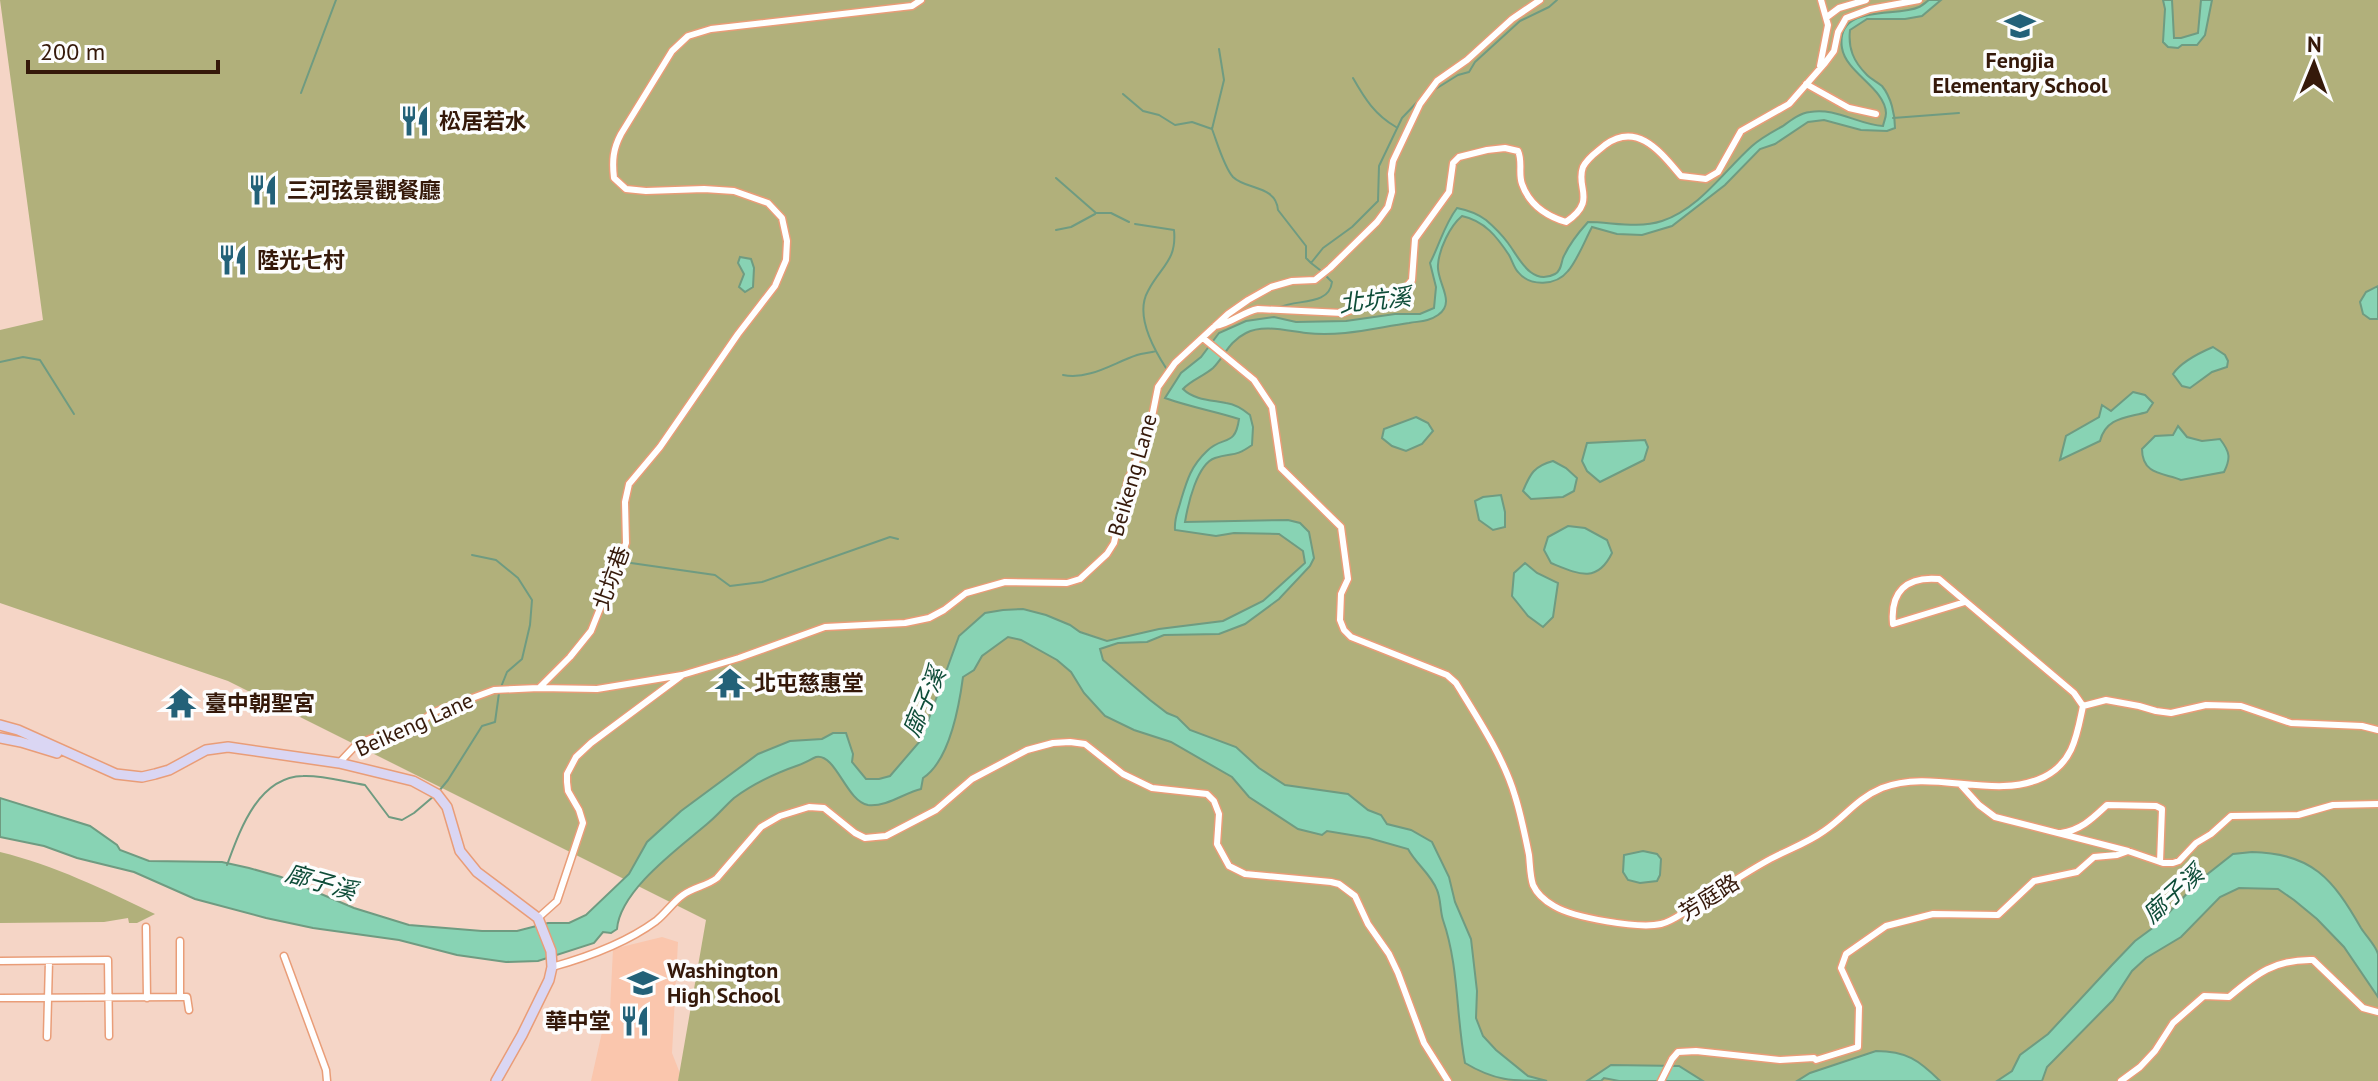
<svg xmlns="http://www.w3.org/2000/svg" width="2378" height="1081" font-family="'PT Sans','Noto Sans TC',sans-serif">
	<rect width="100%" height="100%" fill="#f5d5c6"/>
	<!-- built -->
	<path fill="#fac6ad" d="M662,937L678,942L672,1053L683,1081H591L602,1032L609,1031L613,949Z"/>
	<!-- green -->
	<path fill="#b1b07b" d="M0,0H2378V1081H678L706,920L228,681L0,603V330L43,320Z
		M0,852C54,865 105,890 155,914L137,923H129L128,918L104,922L0,923Z"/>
	<!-- water -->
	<path fill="#88d3b4" stroke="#6f9b81" stroke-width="2" d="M1929,0H1941L1922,16L1905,19H1867L1850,30C1848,48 1853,61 1867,75C1871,79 1877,82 1882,86C1891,97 1895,114 1895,128L1887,131L1861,130L1824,120L1808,122L1775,144L1760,149L1725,185L1672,226L1642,235L1617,234L1592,227C1585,240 1577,261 1568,271C1556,286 1530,287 1518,272C1514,268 1512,260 1509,255C1497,237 1485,221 1462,216C1450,226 1439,249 1438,265C1436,282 1457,302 1438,315C1428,322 1420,321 1409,323C1374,328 1342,337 1306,333C1288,331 1263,324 1246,333C1228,342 1225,356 1213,368C1204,376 1191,380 1183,389C1194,400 1211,400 1226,403C1234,404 1244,410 1250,415L1253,427L1252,445C1234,458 1232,452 1215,458C1197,464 1188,504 1185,522L1288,520L1300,523L1309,532L1314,558L1310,566L1279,599L1245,624L1219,634L1164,635L1147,642L1118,643L1100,649L1103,660L1150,700L1167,713L1177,717L1190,730L1236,747L1259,768L1285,785L1348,794L1368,810L1381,815L1387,824L1411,830L1432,842L1449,877L1455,902L1471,939L1477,991L1476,1018L1483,1036L1496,1050L1528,1076L1547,1081C1512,1081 1495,1081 1465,1063C1456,1016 1459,966 1443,920C1440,911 1441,899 1437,890C1431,874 1416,864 1408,849L1369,838L1327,831L1322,835L1298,829L1249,797L1232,777L1171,742L1134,730L1105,716L1084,693L1071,672L1057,660L1021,640L1008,637L982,656L974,670L963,677C959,707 949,761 923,778L921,789C904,793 887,807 868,805C846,801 836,753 816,757C811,759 805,763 799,765C776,773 754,783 734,798C725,806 717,816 707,824C679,848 620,890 617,929L611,933L603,932L594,943L538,961L506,962L457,955L399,940L313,928L266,918L195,899L134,872L77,858L44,846L0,837V798L90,826L117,845L120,850L149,861L222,862L249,868L281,877L354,908L409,925L482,931H517L548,923H569L586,915L629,874L647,842L681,811L758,754L790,741L822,739L833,733H846L853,754L852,762L866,779H879L890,776L921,740L959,636L985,613L1003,610L1023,609L1046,615L1070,625L1080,632L1107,641L1159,629L1223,621L1263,601L1305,563L1303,551L1279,534L1234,533L1216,536L1175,530C1174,518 1178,512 1181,500C1187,480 1191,466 1207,451C1223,435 1235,448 1239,419C1214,411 1190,407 1165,398L1181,373L1201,357L1219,333L1246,321L1274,317L1296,322L1346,321L1395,314H1420L1434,308L1436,287L1430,263C1440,244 1444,225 1457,208C1467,210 1478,214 1486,220C1493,226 1502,235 1508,243C1518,256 1531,287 1555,274C1561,271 1561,264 1563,258C1569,244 1578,233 1588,222C1612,222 1637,229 1662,221C1700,208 1723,172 1752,146C1761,138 1772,132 1783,126C1791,120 1800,113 1810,112C1835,107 1859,125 1883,126C1884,121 1886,118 1886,113C1885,88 1846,73 1842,48C1835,3 1896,18 1919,7C1922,6 1926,2 1929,0Z
		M2163,0H2172L2174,38H2181L2198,33L2201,0H2212L2205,35L2197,45H2182L2178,48L2168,47L2163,42L2165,9Z
		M740,257L751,259L754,268L753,287L745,292L739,287L744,274L738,263Z
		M2378,286V319H2370L2363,314L2360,302L2366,292Z
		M2213,347L2225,355L2228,361L2227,367L2212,372L2190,388L2182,386L2173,374C2181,362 2199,353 2213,347Z
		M2133,392L2145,395L2153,403L2147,412C2127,418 2106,417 2100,441L2060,460L2066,436L2099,417L2102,405L2111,411Z
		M1416,417L1428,423L1433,431L1422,444L1406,451L1392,446L1382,438L1384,429Z
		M2178,426L2187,437L2202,441L2220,439C2230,452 2231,458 2224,472L2181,480C2166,473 2142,476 2142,449L2155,436L2173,435Z
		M1645,440L1648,447L1644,460L1600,482L1587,471L1582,461L1587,443Z
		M1553,461L1566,468L1577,478L1574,491L1563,497L1531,499L1523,491C1530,474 1534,466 1553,461Z
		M1501,495L1505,512V527L1493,530L1479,520L1475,501L1483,497Z
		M1568,526L1585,528L1607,540L1612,553C1597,584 1578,574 1551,563L1544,550L1548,537Z
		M1525,563L1537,573L1558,583L1553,617L1543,627L1528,616L1512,596L1514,573Z
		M1643,851L1657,854L1661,859L1660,875L1657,881L1640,883L1628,880L1623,872L1624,855Z
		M2252,852C2312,853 2333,879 2361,928C2366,936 2376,946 2378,954C2378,966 2378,984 2378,997L2344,947L2317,919L2294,900L2278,889L2239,888L2220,897L2181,937L2146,958L2132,971L2113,1000L2047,1067L2042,1081H1997L2012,1071L2020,1055L2048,1034L2112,965L2135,941L2158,924L2200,880L2233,854Z
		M1876,1051C1906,1051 1919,1060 1940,1081H1797L1810,1073Z
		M1611,1065L1679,1066L1703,1081H1619L1604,1078L1601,1081H1587Z"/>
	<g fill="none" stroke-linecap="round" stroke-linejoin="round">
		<!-- stream -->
		<path stroke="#6f9b81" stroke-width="2" d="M1353,78C1365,99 1375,115 1396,127
			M1434,90L1458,75L1469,72L1475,62L1520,21L1549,7L1557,0
			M301,93L336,0
			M1123,94L1143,111L1159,115L1175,125L1192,122L1212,129C1217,142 1224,167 1233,177C1246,190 1276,185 1278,210L1306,246V258L1311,263
			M1893,118L1959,113
			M1212,129L1224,80L1219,49
			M1056,178L1096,213H1111L1129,222
			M1135,224L1174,230C1177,261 1161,266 1148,291C1135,314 1153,348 1166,368
			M1056,230L1071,227L1095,214
			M1320,270L1311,263L1323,248L1352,227L1378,201L1379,166L1402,118L1421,98
			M1280,307C1298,299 1329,306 1332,282L1327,277
			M0,362L23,357L40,360L74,414
			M1063,375C1090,380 1113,363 1137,355C1143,353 1150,353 1156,351
			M472,555L496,560L518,578L532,600L530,625L522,659L507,672L501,687
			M631,563L715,575L730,586L762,582L890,537L898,539
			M439,791L448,780L482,726L495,722L499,693
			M227,865C240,830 258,777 303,776C323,775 345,782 365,785L389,817L402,820L414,813L434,796"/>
		<!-- street casing -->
		<g stroke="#e99d78" stroke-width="9">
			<path id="street" d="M1827,17L1839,8L1866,0
				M1820,66L1828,25L1821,0
				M1806,84L1849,108L1876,114
				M1215,326C1231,324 1242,312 1258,309L1343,313L1403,291L1412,280L1415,239L1449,192L1453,163L1459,157L1487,150L1505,148L1518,151C1523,162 1518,173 1522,184C1529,204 1546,216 1566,222C1598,200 1575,188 1583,167C1588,157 1597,152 1605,145C1638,121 1661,153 1681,176L1706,179L1718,172L1741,131L1789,104L1825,63L1834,51L1838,32L1846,18L1870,9L1919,0
				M1203,338L1254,380L1272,407L1281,468L1341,527L1348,579L1341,594L1340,620L1344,630L1351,637L1447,675L1456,683C1477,717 1504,758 1515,796C1521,815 1525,835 1529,855C1530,864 1530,876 1533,885C1537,894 1547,902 1554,906C1574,918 1639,929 1661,924C1673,921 1682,913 1693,907C1717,892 1740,876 1765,862C1784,851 1806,844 1824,831C1846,816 1856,799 1882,788C1934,768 1994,801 2044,777C2074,762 2077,734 2083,706L2106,700L2139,706L2156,711L2171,713L2206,705L2241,706L2291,723L2362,726L2378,730
				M1965,602L1893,624C1890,592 1906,576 1939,579L2074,693L2083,706
				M539,688L570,657L591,631L626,543L625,502L629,484L660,447L738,334L775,286L786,260L787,241L782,218L768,203L734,191L704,189L646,191L626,189L614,178C612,161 613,149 621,134L672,51L688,36L711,29L912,6L921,0
				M339,763L356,745L370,739L408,731L434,712L494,690L539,688L597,689L682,675L739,658L825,627L905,623L929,618L944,610L966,593L1005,582L1067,583L1080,579L1107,554L1114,543L1128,480L1149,432L1158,387L1175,363L1228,314L1248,300L1271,287L1292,281L1315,280L1330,268L1377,222L1388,207L1392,192L1391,174L1393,161L1420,104L1437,81L1467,60L1512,19L1540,0
				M1960,784L1979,805L1995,817L2128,851L2163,863H2173L2179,861L2196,843L2211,834L2231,816L2298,815L2333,805L2378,804
				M2061,833C2081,830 2092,819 2107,805L2156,806L2162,809L2160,862
				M538,918L557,901L583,823L579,810L568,791L567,782V774L576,757L591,743L681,676
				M146,927L147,998
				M180,941V997
				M284,956L326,1070L327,1081
				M0,961L108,960L109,1036
				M552,967C588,957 626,943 656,921C666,913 673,902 683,895C694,887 707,886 717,878L761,827L780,816L809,807L824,808L855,833L865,838L886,836L936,810L972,779L1027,750L1053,743L1070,742L1085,744L1123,774L1152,788L1207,794L1214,801L1219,814L1217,844L1229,866L1245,874L1331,882L1339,884L1355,896L1368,924L1389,954L1398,973L1424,1043L1448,1081
				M0,998L180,997H187L189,1010
				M47,1037L49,961
				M1661,1081L1672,1059L1678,1052L1696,1051L1780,1060L1814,1058L1816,1060L1858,1047L1859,1007L1841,968L1846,954L1886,926L1933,914L1998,915L2034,881L2077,872L2094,857L2117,855L2128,851
				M2121,1081L2140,1067L2155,1051L2173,1023L2204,996L2229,997C2256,974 2275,959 2313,960L2363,1008L2378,1012"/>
		</g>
		<!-- secondary casing -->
		<g stroke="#e99d78" stroke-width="12">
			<path id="secondary" d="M0,725L18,730L116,774L142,777L155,774L169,770L206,750L228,747L339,763L413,781L437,794L447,807L460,851L477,872L538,918L551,951L552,967L549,980L522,1035L496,1081
				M0,738L21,742L57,753"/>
		</g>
		<!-- street -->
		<use href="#street" stroke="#fff" stroke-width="6"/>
		<!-- secondary -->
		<use href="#secondary" stroke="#dad6f3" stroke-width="9"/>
	</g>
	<!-- icons -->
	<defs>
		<g id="school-bare" transform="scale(2.4)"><path d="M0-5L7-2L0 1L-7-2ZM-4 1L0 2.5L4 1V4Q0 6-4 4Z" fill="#236178" stroke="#fdfdfd" stroke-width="2.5" paint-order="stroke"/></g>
		<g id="restaurant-bare" transform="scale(2.4)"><path d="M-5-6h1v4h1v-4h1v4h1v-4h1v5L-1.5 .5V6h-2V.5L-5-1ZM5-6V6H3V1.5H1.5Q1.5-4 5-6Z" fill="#236178" stroke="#fdfdfd" stroke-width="2.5" paint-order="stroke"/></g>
		<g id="temple-bare" transform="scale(2.4)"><path d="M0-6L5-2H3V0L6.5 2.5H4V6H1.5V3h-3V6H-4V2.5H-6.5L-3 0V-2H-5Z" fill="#236178" stroke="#fdfdfd" stroke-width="2.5" paint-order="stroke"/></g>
	</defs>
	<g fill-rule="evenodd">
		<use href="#school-bare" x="2020" y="26"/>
		<use href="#restaurant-bare" x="415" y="121"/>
		<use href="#restaurant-bare" x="263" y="190"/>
		<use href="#restaurant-bare" x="233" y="260"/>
		<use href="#temple-bare" x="730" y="683"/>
		<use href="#temple-bare" x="181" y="703"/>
		<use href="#school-bare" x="643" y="983"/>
		<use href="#restaurant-bare" x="635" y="1021"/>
	</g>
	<g text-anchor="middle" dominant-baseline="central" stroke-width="7" stroke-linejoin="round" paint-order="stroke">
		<!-- poi labels -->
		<g font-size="22" font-weight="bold" fill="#35190a" stroke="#fdfdfd" text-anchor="start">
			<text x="2020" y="60" text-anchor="middle">Fengjia<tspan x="2020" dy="25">Elementary School</tspan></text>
			<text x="439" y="121">松居若水</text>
			<text x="287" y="190">三河弦景觀餐廳</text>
			<text x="257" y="260">陸光七村</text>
			<text x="754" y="683">北屯慈惠堂</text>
			<text x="205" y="703">臺中朝聖宮</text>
			<text x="667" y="970">Washington<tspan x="667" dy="25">High School</tspan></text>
			<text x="611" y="1021" text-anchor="end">華中堂</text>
		</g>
		<!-- street labels -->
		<g font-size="22" fill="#35190a" stroke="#fdfdfd">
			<text transform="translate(1132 475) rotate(-74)">Beikeng Lane</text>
			<text transform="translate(611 578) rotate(-70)">北坑巷</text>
			<text transform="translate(414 724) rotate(-24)">Beikeng Lane</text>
			<text transform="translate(1709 897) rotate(-32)">芳庭路</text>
		</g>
		<!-- water labels -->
		<g font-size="24" font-style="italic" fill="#0f4d39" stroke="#fdfdfd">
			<text transform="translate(1375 300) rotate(-6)">北坑溪</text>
			<text transform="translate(924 702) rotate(-67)">廍子溪</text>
			<text transform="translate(321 882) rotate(16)">廍子溪</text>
			<text transform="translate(2173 894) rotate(-42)">廍子溪</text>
		</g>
	</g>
	<!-- north arrow -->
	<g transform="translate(2314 64) rotate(1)" stroke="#fdfdfd" stroke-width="6" paint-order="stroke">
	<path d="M0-6L14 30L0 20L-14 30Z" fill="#35190a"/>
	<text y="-12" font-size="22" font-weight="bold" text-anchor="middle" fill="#35190a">N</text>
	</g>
	<!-- scale -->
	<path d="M28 60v12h190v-12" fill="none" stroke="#35190a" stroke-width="4"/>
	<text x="40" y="60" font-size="24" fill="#35190a" stroke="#fdfdfd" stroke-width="6" paint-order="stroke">200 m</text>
</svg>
